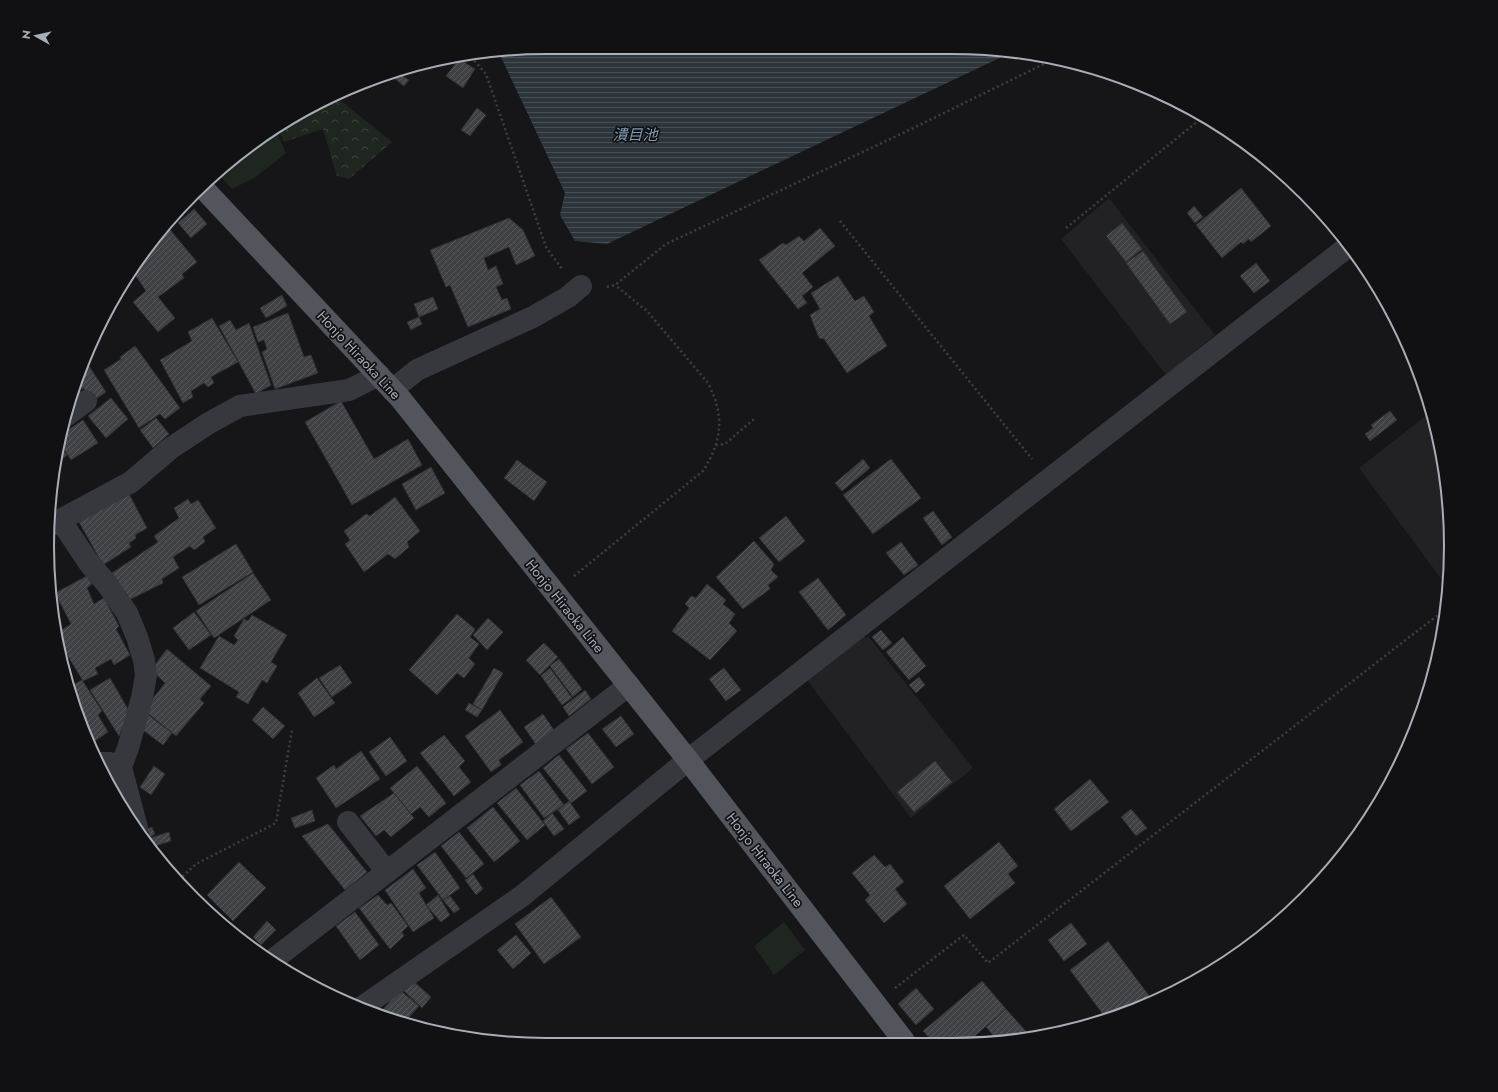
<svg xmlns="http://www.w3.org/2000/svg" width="1498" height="1092" font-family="Jost,'Noto Sans JP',sans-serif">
	<defs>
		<pattern id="forest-crowns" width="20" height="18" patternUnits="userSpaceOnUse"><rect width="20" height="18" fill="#1e261f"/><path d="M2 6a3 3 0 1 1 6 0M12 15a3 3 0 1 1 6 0" fill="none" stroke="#3c433d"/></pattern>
		<pattern id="water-rules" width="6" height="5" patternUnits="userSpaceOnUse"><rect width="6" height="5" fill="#2c353c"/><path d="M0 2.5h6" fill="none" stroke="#485056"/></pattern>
		<pattern id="building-hatch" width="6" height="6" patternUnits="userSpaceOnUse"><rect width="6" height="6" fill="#404145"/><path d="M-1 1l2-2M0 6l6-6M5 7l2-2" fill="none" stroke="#595a5e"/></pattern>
	</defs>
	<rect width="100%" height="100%" fill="#161618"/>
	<!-- built -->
	<path fill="#222225" d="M1109,198L1215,335L1166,375L1061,239Z
		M1432,411L1450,513L1448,588L1359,468Z
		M863,636L865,638L868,636L973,768L911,818L807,680Z"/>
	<!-- green -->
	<path fill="#1e261f" d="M275,128L286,153L256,177L232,189L219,175L269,131Z
		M784,922L805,950L774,975L754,946Z"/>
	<!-- forest -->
	<path fill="url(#forest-crowns)" d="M335,96L392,142L349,179L337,176L323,129L284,142L277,127Z"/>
	<!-- water -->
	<path fill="url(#water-rules)" d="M546,47H952L1008,54L607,244L575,241L560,215L565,193L499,53Z"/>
	<!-- building -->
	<path fill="url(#building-hatch)" stroke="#303034" d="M459,59L475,69L463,88L446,76Z
		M398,73L409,80L404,86L394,78Z
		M477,108L486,115L470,136L461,130Z
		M1241,188L1271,226L1251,242L1249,239L1243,244L1241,242L1222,258L1196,225Z
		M1194,206L1203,217L1195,223L1187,213Z
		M194,209L207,224L191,238L178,223Z
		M509,218L523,230L535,256L516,265L509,247L484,258L488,270L496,266L503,284L496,287L502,300L507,298L511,309L468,327L450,285L446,287L430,250Z
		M1122,223L1142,249L1126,262L1106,236Z
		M167,226L197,262L182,274L184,278L158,297L175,318L158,332L133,302L146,291L134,273L163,228Z
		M820,228L835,246L802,273L813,287L802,296L807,303L798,309L759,260L783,243L786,245L799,236L804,241Z
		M1143,251L1187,312L1170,324L1126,263Z
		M1256,263L1270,281L1254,293L1240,276Z
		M838,276L855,301L864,296L874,312L869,316L887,346L847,373L824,339L819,338L810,315L820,309L811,293Z
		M282,295L287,306L266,318L260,308Z
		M433,297L438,309L419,317L414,304Z
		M288,313L304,357L311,355L318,373L275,389L262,352L267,349L264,340L258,342L253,327Z
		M419,317L422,324L411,330L407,322Z
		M212,318L238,362L211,377L214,383L208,387L204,383L191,391L193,397L183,403L160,360L192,341L188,332Z
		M230,320L236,330L249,323L271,385L256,394L219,326Z
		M135,346L180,408L165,419L160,414L139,428L104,370L121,359L120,357Z
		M85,360L106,392L93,401L83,388L77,390L75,387Z
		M111,398L128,419L106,438L88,416Z
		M341,401L374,459L408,439L422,465L352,505L305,422Z
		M1390,411L1397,420L1370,441L1365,434L1373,428L1371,425Z
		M156,418L169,434L153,448L140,430Z
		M83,420L98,443L71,460L59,441L60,435Z
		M59,443L67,455L55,465Z
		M863,459L870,468L842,491L835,483Z
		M891,459L921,498L873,534L843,495Z
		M517,460L547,482L534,501L504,478Z
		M431,467L445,493L416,510L402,484Z
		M129,494L147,528L135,535L136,538L129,543L131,547L103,565L79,522Z
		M395,497L420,531L407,542L409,547L395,559L388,554L364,572L345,544L350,540L344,531L366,514L370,516Z
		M188,499L191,504L198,500L216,528L203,537L205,542L194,550L190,546L173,557L179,568L162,579L163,583L129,600L112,573L158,542L154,536L179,518L174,508Z
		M933,511L952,537L942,545L923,518Z
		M786,516L805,541L779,562L759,538Z
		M754,541L774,564L771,570L778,577L768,585L770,589L743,609L716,577Z
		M901,542L918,565L904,575L886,553Z
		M236,544L253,572L199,605L182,577Z
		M253,573L271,600L214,638L196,611Z
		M87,576L92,584L87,588L94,604L104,598L119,626L116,629L130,655L114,665L111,659L95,668L98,674L83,681L60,643L57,633L71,624L55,593Z
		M818,578L846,615L828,630L799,592Z
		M707,584L726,600L723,604L735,614L729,623L737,631L710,660L672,631L689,608L685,604L691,596L696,598Z
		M194,612L211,635L189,650L173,628Z
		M457,614L475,629L470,637L479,644L469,658L475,664L464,678L457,673L437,695L409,670Z
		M252,615L287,635L271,662L277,666L267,683L262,680L248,704L236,697L239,692L200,668L219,636L234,645L238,640L234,636L244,619L248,621Z
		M488,618L503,632L487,650L473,635Z
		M881,630L892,643L883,650L872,637Z
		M903,637L926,666L909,680L886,652Z
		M544,643L558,657L540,675L526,660Z
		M167,649L211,686L200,699L204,703L176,736L144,710L165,683L153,671L154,666Z
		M559,659L582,689L573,697L550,666Z
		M340,665L352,683L332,697L319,678Z
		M494,668L503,673L482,710L473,704Z
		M550,668L572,698L562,705L541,676Z
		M724,668L741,690L726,701L709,679Z
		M919,677L925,685L916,693L909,685Z
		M110,678L129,711L119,736L90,690Z
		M317,678L335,703L314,717L298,693Z
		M82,680L102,711L98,715L108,732L95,741L98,748L93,751L85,737L71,686Z
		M585,690L591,699L569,716L563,707Z
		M469,703L482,710L477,717L465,710Z
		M263,707L285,726L273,739L252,720Z
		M500,710L523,742L499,760L501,765L491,772L465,736Z
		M147,714L172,733L163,745L143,730Z
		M543,714L556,733L537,746L524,727Z
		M621,716L634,734L616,747L602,729Z
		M588,733L614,767L592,784L566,749Z
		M444,735L465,761L459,767L471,782L454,796L420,753Z
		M390,737L407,761L386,776L369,752Z
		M361,751L380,779L336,808L316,778L334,765L336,769Z
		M559,755L587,791L571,803L543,768Z
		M935,761L952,782L914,812L897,792Z
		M154,766L165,774L151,795L140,787Z
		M417,766L446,803L429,817L420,807L411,814L390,788Z
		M539,771L564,805L544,818L520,785Z
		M110,772L114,787L106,773Z
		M1090,779L1109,802L1071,831L1054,809Z
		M516,788L545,825L527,840L497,803Z
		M394,793L414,818L391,837L384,830L376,836L360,816Z
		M569,801L580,817L569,825L558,810Z
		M493,807L520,841L494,862L467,828Z
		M1131,809L1147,828L1136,836L1121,817Z
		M312,810L315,821L295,828L291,818Z
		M552,813L564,829L554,836L543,821Z
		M328,824L367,872L345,890L302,836Z
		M152,827L155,834L150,837L147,829Z
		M169,832L171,841L152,847L150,838Z
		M459,832L484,864L466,878L441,846Z
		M999,842L1018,866L1008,874L1015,883L970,919L944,886Z
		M435,852L460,888L443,900L417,865Z
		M874,855L885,867L890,864L904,882L895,889L907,904L884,923L865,900L870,895L852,873Z
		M239,862L266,888L233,921L207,895Z
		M413,869L426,888L419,893L434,918L413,932L385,890Z
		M473,874L483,889L476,895L465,880Z
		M378,895L387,905L391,903L408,926L402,932L404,936L390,949L359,908Z
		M438,895L450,915L441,922L426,905Z
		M450,896L460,909L454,913L443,900Z
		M551,897L581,937L544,964L515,924Z
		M355,912L379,945L360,960L336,926Z
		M267,921L276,930L261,945L253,937Z
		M1071,923L1087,944L1064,961L1048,940Z
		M516,935L531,953L513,969L497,950Z
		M1108,941L1150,997L1135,1009L1105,1017L1070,970Z
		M412,980L431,997L422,1008L403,990Z
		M982,981L1006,1009L969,1041H932L923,1031Z
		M916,988L934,1009L916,1025L898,1004Z
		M400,990L419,1006L404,1023L380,1013Z
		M1006,1009L1031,1037L1017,1041H998L986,1027Z"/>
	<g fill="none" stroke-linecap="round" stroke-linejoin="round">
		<!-- path -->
		<path stroke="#3d3f44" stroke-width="2.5" stroke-dasharray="2 3" stroke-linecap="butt" d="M471,57L486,74L546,247L562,269
			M840,221L1032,459
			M1066,228L1203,117
			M607,287L615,285L666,244L901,134L1052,60
			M716,445L725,444L754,419
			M574,576L703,471C722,441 725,416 708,383L647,311L615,285
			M179,880L196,864L276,823L292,730
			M895,988L964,935L988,963L1447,608"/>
		<!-- minor -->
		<path stroke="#37383d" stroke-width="22" d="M392,390L417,370L533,317L568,297L581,286
			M64,417L86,401
			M61,521L89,563L107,584L127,613L137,637L144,660L146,675L142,698L128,748L121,767L137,828
			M51,525L131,482L171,448L209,423L240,406L349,390L379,375
			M100,763H110L121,767
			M348,822L387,872
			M274,959L629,685
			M362,1007L522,896L688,760L1350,245"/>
		<!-- major -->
		<path stroke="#53555c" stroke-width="22" d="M203,188L400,398L688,760L904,1041"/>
	</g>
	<g text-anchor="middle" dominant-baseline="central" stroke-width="3.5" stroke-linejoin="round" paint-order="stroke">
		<!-- street labels -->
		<g font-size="14" fill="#a8adb8" stroke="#111113">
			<text transform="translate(359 355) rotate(47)">Honjo Hiraoka Line</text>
			<text transform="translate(565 606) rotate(51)">Honjo Hiraoka Line</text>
			<text transform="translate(765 860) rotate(52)">Honjo Hiraoka Line</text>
		</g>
		<!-- water labels -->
		<g font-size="15" font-style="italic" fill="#7f9bb3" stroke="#111113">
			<text x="635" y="135">潰目池</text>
		</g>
	</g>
	<!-- crop -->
	<path d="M0 0H1498V1092H0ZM546 54H952A492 492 0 0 1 1444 546V546A492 492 0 0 1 952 1038H546A492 492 0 0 1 54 546V546A492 492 0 0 1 546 54Z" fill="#111113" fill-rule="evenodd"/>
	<path fill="none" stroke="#a8adb8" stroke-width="2" d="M546 54H952A492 492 0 0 1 1444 546V546A492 492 0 0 1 952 1038H546A492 492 0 0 1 54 546V546A492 492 0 0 1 546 54Z"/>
	<!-- north arrow -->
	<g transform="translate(36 36) rotate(278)" stroke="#111113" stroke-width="3" paint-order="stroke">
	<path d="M0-3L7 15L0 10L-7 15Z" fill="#a8adb8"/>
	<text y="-6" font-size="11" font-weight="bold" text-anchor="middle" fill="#a8adb8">N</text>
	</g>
</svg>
